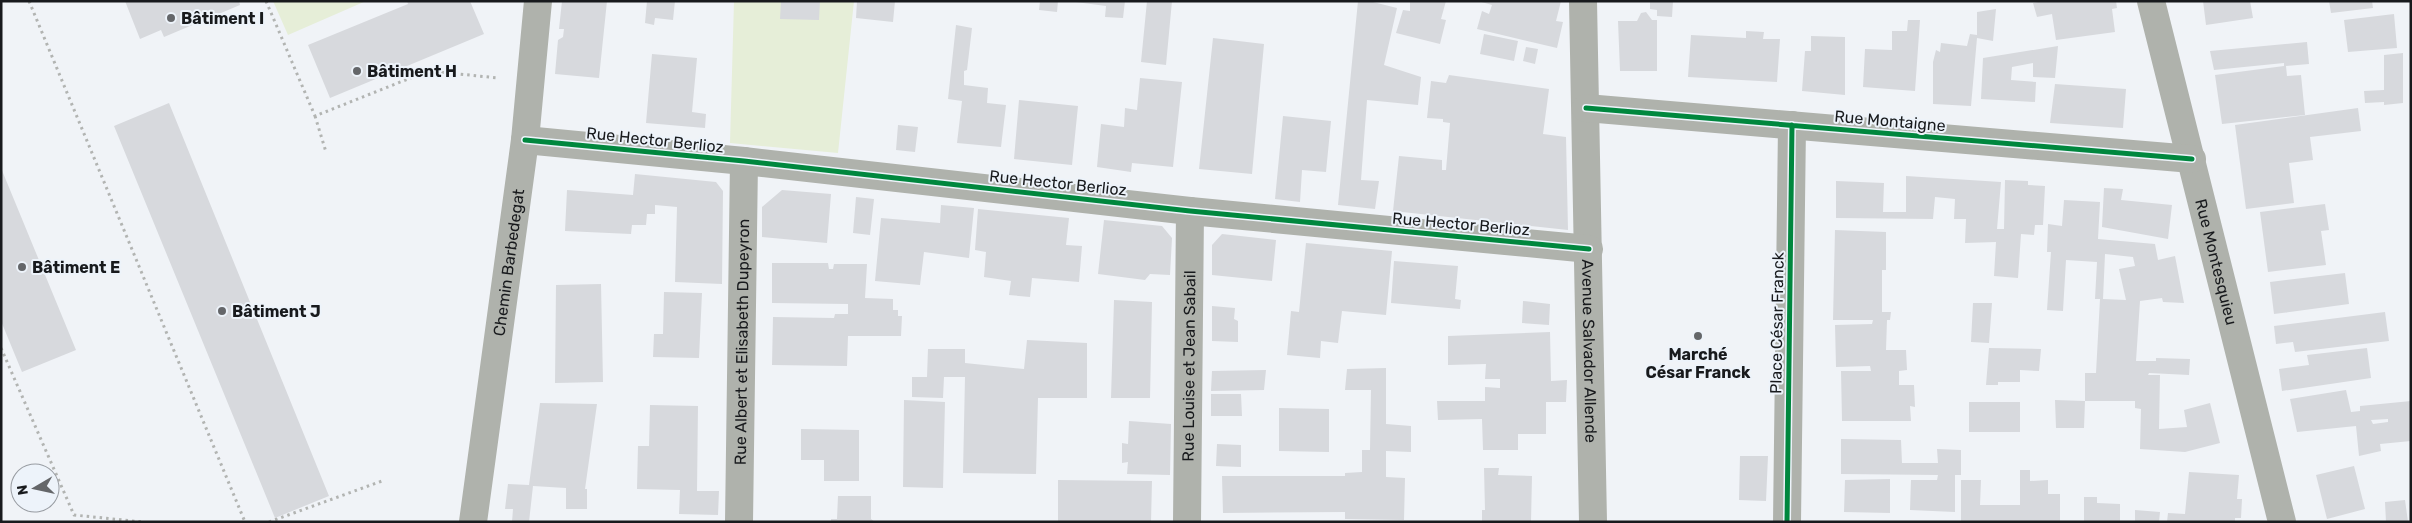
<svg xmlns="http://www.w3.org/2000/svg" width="2412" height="523" font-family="Rubik,sans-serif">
	<rect width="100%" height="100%" fill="#f0f3f7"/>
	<!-- green -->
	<path fill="#e6eed8" d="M273,1H366L288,35Z
		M734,1H854L838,153L730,143Z"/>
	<!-- building -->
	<path fill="#d7d9dd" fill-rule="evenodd" d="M125,1H239L240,5L164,37L161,30L140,39Z
		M407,1H470L484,34L330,98L308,45L408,4Z
		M562,1H607L599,78L555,74L558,40L563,37L564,29H559Z
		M647,1H675L673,20L655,18L654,25L645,23Z
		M781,1H820L819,20L780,19Z
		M857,1H895L893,22L856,18Z
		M1040,1H1058L1057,12L1039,10Z
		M1068,1H1125L1123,18L1105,17L1106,6Z
		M1147,1H1172L1166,65L1141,62Z
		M1358,1H1369L1397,8L1384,65L1421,77L1418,105L1367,100L1361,180L1379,181L1375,209L1338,205Z
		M1410,1H1446L1441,19L1446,20L1440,44L1396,33L1403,10L1410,11Z
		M1478,1H1561L1556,21L1563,22L1557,48L1477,29L1482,11L1489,14L1492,5Z
		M1650,1H1673L1672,17L1657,16V10L1650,9Z
		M2043,1H2116L2117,8L2112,9L2115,32L2056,40L2052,14L2037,17L2033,3Z
		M2203,1H2250L2253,18L2206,25Z
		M2329,1H2372L2373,8L2331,13Z
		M1996,9L1993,41L1977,38L1971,106L1933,104V62L1936,50L1940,52L1941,43L1967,46L1970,34L1977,35V12Z
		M1646,12L1652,20H1657V71H1620L1618,21H1637L1641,13Z
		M2394,14L2397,48L2348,52L2344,20Z
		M1908,20H1920L1915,91L1863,87L1865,49L1892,50V31H1907Z
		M956,25L972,28L967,70L964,71V85L988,88L987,103L1006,105L1001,147L957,143L962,101L948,99Z
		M1746,31L1764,32L1763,39H1780L1777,82L1688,77L1691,35L1746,38Z
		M1484,34L1518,41L1514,61L1480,54Z
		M1811,36L1845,37V95L1802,91L1805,51H1811Z
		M1213,38L1264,44L1252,174L1199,169Z
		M2307,42L2309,64L2286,66L2287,76L2301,75L2305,115L2222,124L2215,75L2284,66V63L2214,70L2210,51Z
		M2058,46L2055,78L2033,77V63L2012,67L2011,80L2036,82L2035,102L1981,99L1983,58Z
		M1526,47L1538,49L1535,64L1523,61Z
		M2403,53V103L2384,105V102L2365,103L2364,91L2384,90V55Z
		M652,54L697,58L692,112L706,114L705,128L646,123Z
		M1449,75L1549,89L1543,134L1566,137L1568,230L1393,211L1399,156L1442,160V170H1446L1450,123L1443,122V119L1427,118L1431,81L1446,83Z
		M1140,78L1182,82L1173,167L1132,163L1131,172L1097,167L1101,124L1124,127L1125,108L1137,110Z
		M2055,84L2126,89L2123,128L2050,123Z
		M1019,100L1078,106L1072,165L1014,159Z
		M169,103L329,496L275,518L114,126Z
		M2358,108L2361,131L2310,137L2313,160L2289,163L2294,203L2246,209L2235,125Z
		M1283,116L1331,121L1326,172L1302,170L1300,202L1275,199Z
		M898,125L918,127L915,152L896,150Z
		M1,168L76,350L22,372L1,321Z
		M635,174L716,182L723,191L722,284L675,282L677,207L655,205V214H647L646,225H632L631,234L565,231L567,190L633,195Z
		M1906,176L2001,182L1997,229H2004L2005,180L2028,181V185L2045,186L2043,225H2035L2034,235L2021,234L2018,278L1994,276L1996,242L1965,243L1966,219H1954L1955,199L1935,197L1933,219L1836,218V181L1884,183L1883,212H1906Z
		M2104,188L2123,189L2121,200L2172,205L2168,239L2102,227Z
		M782,190L831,194L827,243L762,237V207Z
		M856,197L874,199L870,235L853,233Z
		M2064,200L2100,202L2098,239L2155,244L2158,260L2175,256L2184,303L2163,302L2162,298L2140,301L2136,361H2156V358L2190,359L2189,375L2149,373L2148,375H2160L2159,429L2187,427L2184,410L2210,403L2220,443L2185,452L2140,449L2141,409L2135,408V401H2085V373H2096L2100,299H2095L2097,262L2066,260L2063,311L2047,310L2051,252H2047L2048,224L2062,226ZM2105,254L2133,257L2135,266L2119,269L2126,300L2103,299Z
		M2325,204L2329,230L2321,231L2326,265L2268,272L2260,212Z
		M941,205L974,208L969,258L924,252L920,285L875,281L881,218L940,223Z
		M978,209L1069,218L1066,245L1082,246L1079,282L1032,278L1030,297L1009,295L1011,281L984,277L986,252L975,250Z
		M1104,220L1162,226L1172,238L1170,275L1150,274L1145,280L1098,274Z
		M1835,230L1886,232V270H1882V312H1891L1890,320H1887L1886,350H1906L1907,370L1899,371V385H1914L1915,407L1910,406L1911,421H1842L1841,371H1871L1870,366L1836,367L1835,325L1872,324L1873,320H1833Z
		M1222,234L1276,240L1272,281L1212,275V245Z
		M1306,243L1392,251L1386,315L1342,311L1338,343L1321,341L1320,358L1287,355L1291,311L1299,312Z
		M1394,261L1458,266L1455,299L1461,300L1460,309L1391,303Z
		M772,263H828L829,269H833L834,264H867L865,298L893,299V310H898V316H902L901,336H848L847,366L772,365L773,317L834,318L835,314H848V304L772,303Z
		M2345,273L2349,304L2274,314L2270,282Z
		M601,284L603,382L555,383L556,285Z
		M664,292L702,293L699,358L653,357L654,334H663Z
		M1114,300L1152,302L1150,398H1111Z
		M1523,301L1550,304L1549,325L1522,323Z
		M1973,303H1992L1989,343L1971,342Z
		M1212,306L1235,308L1234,319L1238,321V342L1212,341Z
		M2385,312L2389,341L2295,352L2293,342L2276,344L2274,326Z
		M1550,332L1551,381L1567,380L1566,402H1546V434H1518V450H1483L1482,419L1438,420L1437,401H1485V387L1500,388V379H1485L1486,364L1448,365V336Z
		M1027,340L1087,343V398H1038L1036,474L963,473L965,377H944L943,398L912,397V377H927L928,349H965V363L1024,369Z
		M1989,348L2041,349L2039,371L2020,370V382H1998V385H1986Z
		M2367,348L2371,378L2282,391L2279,369L2309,365L2307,355Z
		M1386,368V424L1411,426V452L1386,451V477L1405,478L1404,520L1345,519V512L1223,513L1222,476H1345V473L1362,472V450H1370L1371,390H1345L1347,369Z
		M1266,370L1264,390L1211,391L1212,371Z
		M2346,390L2351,412L2360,411V406L2411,401V441L2380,444L2381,451L2359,456L2356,426L2297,432L2290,399ZM2388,419V422L2373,424L2371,420Z
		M1211,394H1241L1242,416H1211Z
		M904,400L945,402L943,488L903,487Z
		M2055,400L2085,401L2084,428H2056Z
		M1969,402H2020V432H1969Z
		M540,403L597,404L585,489H587V509H566V488L533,486L529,522H512L513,509H505L508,484L529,485Z
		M650,405L698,406L697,491H719L718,515L679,514L680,490L637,489L638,446H649Z
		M1279,408L1329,409V452L1279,451Z
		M1129,421L1171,424L1170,475L1127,474L1128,462L1122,463V443L1128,444Z
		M801,429L859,430V481H824V460H801Z
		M1841,439L1901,440L1902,463H1938L1937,449L1961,450V475H1955V512L1910,510L1911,480H1937L1938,475L1841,474Z
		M1217,444L1241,445V467L1216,466Z
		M1740,456H1768L1766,501L1739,500Z
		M2354,466L2365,509L2327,519L2316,475Z
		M1484,468H1499L1498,475L1532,476L1531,522H1482V510H1485Z
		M2020,470H2030V481L2048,480V494H2060V522H1961V480H1981L1980,505H2020Z
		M2189,472L2239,475L2237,499H2242L2241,518H2235V522H2167L2168,513L2185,514Z
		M1890,479V513L1844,512L1845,480Z
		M1058,480L1152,481L1151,522H1058Z
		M838,496H871V519L875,522H831V519H837Z
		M2084,497H2097V503L2120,504V522H2084Z
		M2405,500L2408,522H2386L2385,502Z
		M2135,510L2160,512L2159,522H2135Z"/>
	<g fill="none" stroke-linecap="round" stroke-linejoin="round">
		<!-- path -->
		<path stroke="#b2b4b2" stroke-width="3" stroke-dasharray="2.5 4" stroke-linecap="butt" d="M29,1L245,522
			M266,1L315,116L428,71L499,78
			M315,116L326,152
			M1,348L74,515L143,522
			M269,522L382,481"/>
		<!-- minor -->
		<g stroke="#afb2ac" stroke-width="28">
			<path id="s1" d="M1583,1L1593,522"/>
			<path id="s2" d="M2151,1L2282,522"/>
			<path d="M1586,108L2192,159"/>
			<path d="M525,140L744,161L1190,211L1589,249"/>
			<path id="s3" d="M473,522L525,140L538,1"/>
			<path id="s4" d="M739,522L744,161"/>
			<path id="s5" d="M1187,522L1190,211"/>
			<path d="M1787,522L1792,125"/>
		</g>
		<!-- cycleway casing -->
		<g stroke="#edf3fa" stroke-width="8">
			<path id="cycleway" d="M1586,108L2192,159
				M525,140L744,161L1190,211L1589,249
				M1787,522L1792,125"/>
		</g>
		<!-- cycleway -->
		<use href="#cycleway" stroke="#00873e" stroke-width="5"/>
	</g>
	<!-- markers -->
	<g fill="#646669" stroke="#edf3fa" stroke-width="2">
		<circle cx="171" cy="18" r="5"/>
		<circle cx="357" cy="71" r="5"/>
		<circle cx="22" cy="267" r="5"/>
		<circle cx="222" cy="311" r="5"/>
		<circle cx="1698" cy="336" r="5"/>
	</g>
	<g text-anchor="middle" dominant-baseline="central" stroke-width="4" stroke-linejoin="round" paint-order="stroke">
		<!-- poi labels -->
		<g font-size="16" font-weight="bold" fill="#181a1d" stroke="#edf3fa" text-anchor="start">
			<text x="181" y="18">Bâtiment I</text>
			<text x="367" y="71">Bâtiment H</text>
			<text x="32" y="267">Bâtiment E</text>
			<text x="232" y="311">Bâtiment J</text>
			<text x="1698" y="354" text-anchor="middle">Marché<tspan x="1698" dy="18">César Franck</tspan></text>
		</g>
		<!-- street labels -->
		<g font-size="16" fill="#181a1d" stroke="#edf3fa">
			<text transform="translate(1890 121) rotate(5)">Rue Montaigne</text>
			<text transform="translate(655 140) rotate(6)">Rue Hector Berlioz</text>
			<text transform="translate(1058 183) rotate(6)">Rue Hector Berlioz</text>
			<text transform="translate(1461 224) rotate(5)">Rue Hector Berlioz</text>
			<text stroke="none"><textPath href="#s2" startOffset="269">Rue Montesquieu</textPath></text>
			<text stroke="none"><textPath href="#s3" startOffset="262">Chemin Barbedegat</textPath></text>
			<text transform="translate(1777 323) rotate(-89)">Place César Franck</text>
			<text stroke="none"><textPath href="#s4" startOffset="180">Rue Albert et Elisabeth Dupeyron</textPath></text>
			<text stroke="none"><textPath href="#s1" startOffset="350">Avenue Salvador Allende</textPath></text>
			<text stroke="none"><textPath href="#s5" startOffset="156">Rue Louise et Jean Sabail</textPath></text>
		</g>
	</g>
	<!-- border -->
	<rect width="2412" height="523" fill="none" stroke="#181a1d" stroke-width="5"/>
	<!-- north arrow -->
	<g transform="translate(35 488) rotate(261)"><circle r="24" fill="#edf3fa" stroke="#989ca2"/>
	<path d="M0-4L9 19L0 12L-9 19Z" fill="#646669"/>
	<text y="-8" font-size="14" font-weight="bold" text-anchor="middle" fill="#181a1d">N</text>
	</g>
</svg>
